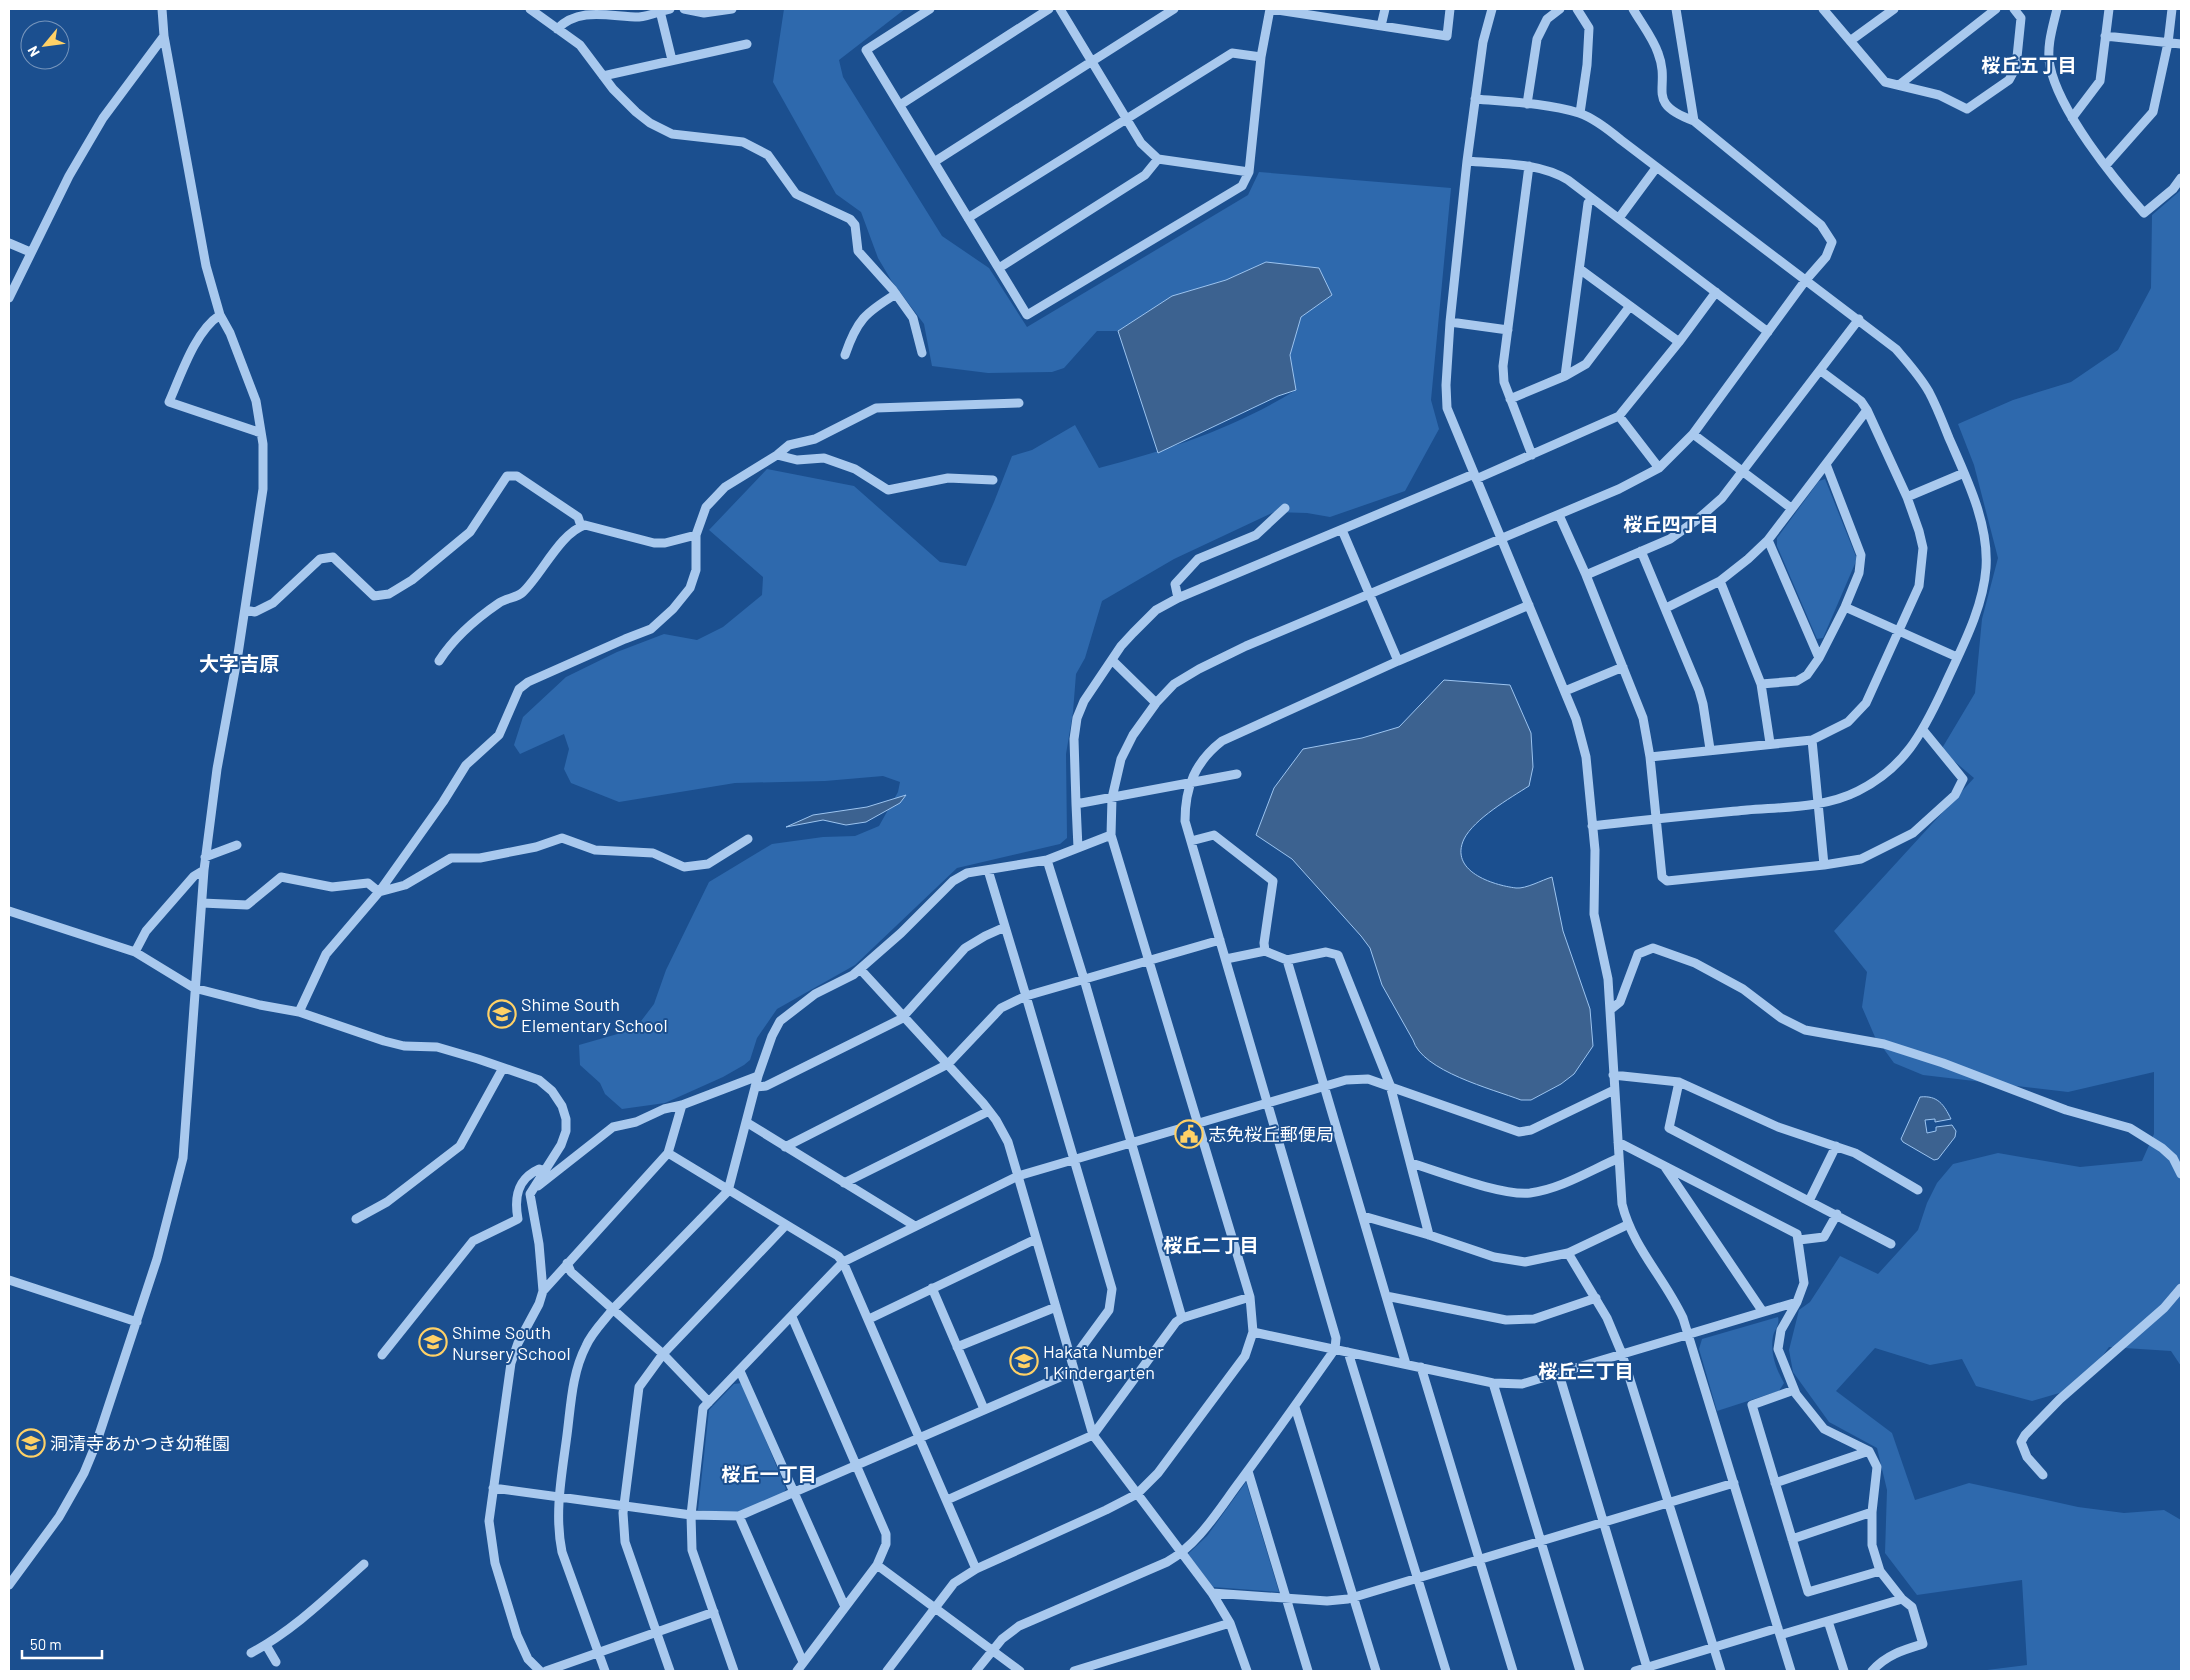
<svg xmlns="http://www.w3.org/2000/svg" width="2190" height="1680" font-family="Barlow,'Noto Sans JP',sans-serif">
	<rect width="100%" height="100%" fill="#1b4f8f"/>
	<!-- green -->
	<path fill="#2e69ad" d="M784,9H905L839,60L843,77L942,236L989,268L1027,327L1248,195L1259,172L1451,188L1431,400L1439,429L1405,491L1330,517L1307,513L1274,512L1174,559L1102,601L1085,658L1076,674L1073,712L1066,754L1067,838L1060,844L957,868L855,965L777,1009L757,1038L750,1060L744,1065L723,1077L665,1103L622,1109L605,1094L600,1083L580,1065L579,1045L635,1029L654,1004L666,970L709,882L772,844L823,837L855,836L879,826L898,792L900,782L883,776L825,781L735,783L619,802L571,783L564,769L569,749L564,734L520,754L514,745L523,717L566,677L617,652L664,634L697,640L723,627L762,595L763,577L709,530L767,469L854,486L940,562L966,566L994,502L1012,456L1032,450L1075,425L1099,468C1168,450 1235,428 1296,390L1290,355L1301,317L1332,295L1266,262L1226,280L1172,296L1118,331H1097L1064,368L1052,372L988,373L932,366L924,324L891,280L878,258L861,212L836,194L773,82Z
		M2181,190V1366L2171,1351L2109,1347L2080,1387L2032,1401L1976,1386L1962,1359L1930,1365L1875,1348L1836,1391L1892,1433L1915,1500L1969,1483L2078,1507L2124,1513L2164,1510L2181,1520V1671H1979L2027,1665L2022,1580L1917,1595L1885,1553L1887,1490L1877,1448L1829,1422L1793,1372L1789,1350L1799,1310L1810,1302L1840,1256L1878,1274L1918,1230L1927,1203L1937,1183L1953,1164L1998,1153L2080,1167L2142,1161L2154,1134V1072L2068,1092L1923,1075L1894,1063L1875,1037L1862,1007L1867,972L1834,931L1974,778L1941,750L1975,693L1982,619L1998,558L1974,465L1958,424L2013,400L2071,382L2118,350L2151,288L2152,215Z
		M1825,479L1857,559L1823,638L1817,639L1777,546V538L1819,481Z
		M1778,1317C1780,1325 1775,1329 1773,1336C1770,1353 1776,1369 1784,1383L1779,1391L1717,1411L1699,1349L1702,1339Z
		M742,1383L786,1489L783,1493L738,1513L698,1510L709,1410L734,1384Z
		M1246,1482L1279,1592L1213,1587L1188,1554L1207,1536Z"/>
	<!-- water -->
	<path fill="#3c6290" stroke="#9cc4f0" d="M1266,262L1319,268L1332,295L1301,317L1290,355L1296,390L1278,396L1158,453L1118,331L1172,296L1226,280Z
		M1444,680L1510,685L1531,733L1533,767L1529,786C1510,798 1474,819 1464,839C1449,871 1492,885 1516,888C1526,889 1542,880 1552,877L1563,931L1590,1009L1593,1046L1574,1074L1561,1084L1531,1100H1521C1492,1089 1422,1071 1413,1040L1382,985L1370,948L1361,936L1292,859L1256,835L1274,788L1303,749L1362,738L1399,727Z
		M906,795L900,803L866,822L846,825L823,820L786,827L813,815L867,807Z
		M1920,1097C1938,1095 1944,1105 1951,1119L1935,1122V1119L1925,1120L1927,1133L1936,1131V1127L1952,1125L1956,1131L1955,1137L1938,1159L1934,1160L1903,1142L1901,1139Z"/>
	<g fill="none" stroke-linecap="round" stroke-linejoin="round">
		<!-- minor -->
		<path stroke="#a9c9ee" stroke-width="9" d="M530,9L580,45L613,89L636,112L650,123L672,134L743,142L768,155L796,194L850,219L855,225L858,251L893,290L913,318L922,353
			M684,9L704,13L732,9
			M930,9L866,50L1027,315L1242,186L1249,172L1261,57L1270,9
			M1060,9L1141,143L1158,159L1249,172
			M1271,9L1447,36L1450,9
			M1492,9L1483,42L1467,161L1450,322L1446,385L1447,408L1576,719L1586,757L1595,850L1594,914L1608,979L1622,1204C1633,1248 1664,1277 1683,1318L1791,1671
			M1577,9L1589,28L1587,65L1580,113
			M1676,9L1694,121
			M1823,9L1885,82L1939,95L1967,109L2009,80L2016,67L2021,18L2014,9
			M2057,9C2053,26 2046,47 2050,66C2059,111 2113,178 2144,213L2173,189L2181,178
			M660,11L672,60
			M1381,26L1385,9
			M557,29C580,6 611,17 639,17C650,16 660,11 670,9
			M2105,36L2181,44
			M1850,41L1894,9
			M603,76L747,44
			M1899,85L1996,9
			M1475,99C1509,102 1546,103 1579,113C1594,118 1609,130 1621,140L1896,349C1908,363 1920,376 1929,392C1937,407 1943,423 1949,438C1967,479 1989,524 1986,568C1983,610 1960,651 1943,689C1922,734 1904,768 1858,791C1825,808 1783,807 1747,810C1696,815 1644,820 1592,826
			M1527,104L1537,39L1547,19L1560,9
			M900,105L1049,9
			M2072,118L2100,81L2109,9
			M1467,161C1501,164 1538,162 1568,180L1768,332
			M934,162L1174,9
			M2106,165L2153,112L2168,43L2172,9
			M1529,166L1503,366L1504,382L1532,455
			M968,218L1232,53L1261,57
			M1619,218L1656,168
			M9,243L30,252
			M999,268L1145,175L1158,159
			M1581,270L1679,342
			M9,298L69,176L103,118L164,36
			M220,315C195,331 181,375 169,402L261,433
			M1450,322L1508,330
			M845,355C857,320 865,313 896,294
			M1565,376L1586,364L1630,306
			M1510,399L1565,376L1588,203L1593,199
			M1619,416L1659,468
			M1693,434L1791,508
			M777,455L797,460L824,458L855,469L888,490L948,478L993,480
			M1476,479L1619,416L1679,342L1716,292
			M1907,497L1964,473
			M1559,515L1586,575L1643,718L1650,757L1662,877L1667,881L1824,865L1861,859L1913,833L1955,795L1963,779L1923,730
			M1342,530L1398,661
			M1768,540L1819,658
			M1641,551L1699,690L1703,704L1710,749
			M1586,575L1670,539L1698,519L1722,498L1859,319
			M1720,581L1761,684L1770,743
			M1178,598L1175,584L1198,559L1256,535L1285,508
			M1845,607L1957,657
			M1666,608L1720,581L1748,559L1768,540L1867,410
			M245,610L255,612L273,603L320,559L333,557L374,596L389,594L412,580L470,532L507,476H517L578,517L581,526
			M439,661C453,639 477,618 499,603C506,598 517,598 523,592C542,574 560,533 585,525L654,543H665L696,535
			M1113,661L1156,703
			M1761,684L1797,681L1807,675L1819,658L1845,607L1859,573L1861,555L1826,464
			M1565,691L1623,667
			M1812,740L1824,865
			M1650,757L1812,740L1848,722L1866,703L1919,586L1923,548L1919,531L1907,497L1867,410L1861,401L1821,371
			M1237,774L1076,804L1074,739L1077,718L1084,701L1121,646L1133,633L1156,610L1178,598L1474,474
			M1076,804L1078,848
			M1191,841L1214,835L1273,881L1264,943L1265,951
			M205,857L237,845
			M988,870L1026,996L1112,1289L1109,1310L1076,1355L1071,1359
			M379,892L405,885L451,858H480L536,847L562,838L595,850L653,853L684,867L708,864L748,839
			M202,903L247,905L281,877L332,887L368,883L379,892
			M9,911L135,952L194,988L260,1005L299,1012L384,1041L404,1046L437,1047L478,1059L539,1080L552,1091L562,1106L566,1119V1131L561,1145L530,1194L539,1244L543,1291L539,1304L518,1343L511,1363L489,1521L495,1563L517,1635L528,1659L540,1671
			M135,952L146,931L194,876L204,870
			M1226,959L1265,951L1287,960L1326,952L1338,955L1390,1085L1429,1235
			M1287,960L1406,1364
			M860,969L983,1103L996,1120L1008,1142L1018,1176L1093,1435L1212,1593L1230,1623L1247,1671
			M1610,1010L1620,1002L1638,954L1653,948L1695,963L1743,989L1781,1018L1805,1030L1884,1044L1943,1063L2066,1110L2130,1128L2162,1148L2173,1158L2181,1174
			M299,1012L326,954L379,892L443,802L466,765L499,735L519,689L528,682L625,639L651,629L673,609L690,588L696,570V535L706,507L725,487L777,455L789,445L815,439L876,408L1019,403
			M1613,1075L1679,1082L1778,1127L1855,1153L1918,1190
			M1679,1082L1669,1128L1891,1244
			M755,1087L766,1086L901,1019L965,948L985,936L1005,927
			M746,1122L915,1226
			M1618,1142L1797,1234L1804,1283L1797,1302L1781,1330L1778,1349L1796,1394L1824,1429L1869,1451L1877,1467L1872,1512V1545L1880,1571L1902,1599L1912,1607L1923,1644C1903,1650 1886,1655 1872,1671
			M785,1147L948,1064L1001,1008L1026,996L1220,940
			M668,1153L838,1256L843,1262L976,1569
			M1411,1163C1441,1172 1501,1196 1530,1193C1561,1189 1591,1170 1619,1158
			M1665,1167L1763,1312
			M844,1183L989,1111
			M538,1186L613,1127L636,1122L664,1109L682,1105L758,1076
			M1809,1201L1836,1146
			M1363,1216L1429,1235L1494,1257L1525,1262L1568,1253L1627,1225
			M356,1219L387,1202L460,1146L503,1068
			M1799,1240L1824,1237L1837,1214
			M1568,1253L1607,1318L1622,1354L1721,1671
			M567,1263L571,1272L663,1354L709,1402
			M9,1280L137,1322
			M932,1288L984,1409
			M543,1291L668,1153L682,1105
			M1386,1296L1506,1320L1534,1319L1596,1298
			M792,1317L886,1534V1544L877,1565L797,1671
			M1182,1318L1250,1297
			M869,1319L1036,1239
			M1253,1332L1493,1383L1522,1384L1797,1302
			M957,1347L1056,1307
			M1348,1352L1446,1671
			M382,1355L473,1241L518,1219C514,1198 517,1179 539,1169L544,1171
			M1421,1367L1513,1671
			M740,1371L845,1607
			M1559,1374L1648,1671
			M1493,1383L1580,1671
			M1794,1390L1752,1405L1808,1592L1880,1571
			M1295,1407L1376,1671
			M1248,1471L1308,1671
			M2043,1475L2027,1457L2021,1442L2025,1435L2060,1399L2164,1308L2181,1288
			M1775,1483L1869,1451
			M493,1488L691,1515L739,1516L1074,1371
			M947,1500L1093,1435L1176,1322L1182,1318L1084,979L1047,860
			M739,1516L803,1662
			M1792,1539L1872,1512
			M877,1565L1020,1671
			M9,1585L59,1517L84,1473L96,1444L157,1259L183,1158L204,870L217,769L238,654L263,489V444L256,401L230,333L220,315L206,266L164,36L162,9
			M1212,1593L1327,1601L1348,1599L1734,1483
			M1828,1621L1844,1671
			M1780,1635L1902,1599
			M266,1645L276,1662
			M251,1653C294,1630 328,1596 364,1564
			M546,1671L714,1612
			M605,1671L562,1552C554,1513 562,1474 567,1435C571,1404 572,1373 586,1346C592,1332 604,1321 613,1309L728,1191L758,1076L772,1036L780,1021L815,994L853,975L901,933L953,881L967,873L1047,860L1111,835
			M670,1671L625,1542L623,1513L639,1387L663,1354L786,1225
			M734,1671L692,1550L691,1515L703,1408L843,1262L1018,1176L1346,1080L1368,1079L1519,1132L1531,1130L1614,1090
			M887,1671L954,1583L976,1569L1106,1510L1137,1494L1158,1473L1245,1356L1253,1332L1250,1297L1111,835L1112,798L1121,759L1133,735L1156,703L1174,684L1199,669L1246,646L1619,489L1659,468L1693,434L1805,281L1826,257L1832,242L1821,225L1694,121C1643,102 1672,89 1658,53C1653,38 1641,23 1633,9
			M976,1671L1002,1639L1019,1626L1167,1562C1199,1544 1219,1509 1241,1480C1273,1437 1304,1393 1335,1349L1336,1338L1185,821C1185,787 1195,762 1222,741L1398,661L1529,605
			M1074,1671L1230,1623
			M1635,1671L1778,1628"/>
	</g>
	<!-- icons -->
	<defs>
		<g id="school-ring" transform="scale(1.4375)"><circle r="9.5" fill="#1b4f8f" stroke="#ffd166" stroke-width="1.5"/><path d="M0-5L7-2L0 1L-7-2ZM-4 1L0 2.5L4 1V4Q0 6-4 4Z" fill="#ffd166"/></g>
		<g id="civic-ring" transform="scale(1.4375)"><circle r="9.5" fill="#1b4f8f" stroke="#ffd166" stroke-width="1.5"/><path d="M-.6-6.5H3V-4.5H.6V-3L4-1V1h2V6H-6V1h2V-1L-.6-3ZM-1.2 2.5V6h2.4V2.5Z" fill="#ffd166"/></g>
	</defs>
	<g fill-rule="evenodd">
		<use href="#school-ring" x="502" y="1014"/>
		<use href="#civic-ring" x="1189" y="1134"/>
		<use href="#school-ring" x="433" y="1342"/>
		<use href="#school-ring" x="1024" y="1361"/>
		<use href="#school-ring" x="31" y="1443"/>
	</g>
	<g text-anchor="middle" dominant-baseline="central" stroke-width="4" stroke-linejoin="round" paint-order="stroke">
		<!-- poi labels -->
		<g font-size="18" fill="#fff" stroke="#1b4f8f" text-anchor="start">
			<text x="521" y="1004">Shime South<tspan x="521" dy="21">Elementary School</tspan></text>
			<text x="1208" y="1134">志免桜丘郵便局</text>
			<text x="452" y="1332">Shime South<tspan x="452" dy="21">Nursery School</tspan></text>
			<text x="1043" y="1351">Hakata Number<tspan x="1043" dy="21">1 Kindergarten</tspan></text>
			<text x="50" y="1443">洞清寺あかつき幼稚園</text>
		</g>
		<!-- neighbourhood labels -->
		<g font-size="19" font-weight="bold" fill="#fff" stroke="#1b4f8f">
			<text x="2029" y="64">桜丘五丁目</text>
			<text x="1671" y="523">桜丘四丁目</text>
			<text x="1211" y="1244">桜丘二丁目</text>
			<text x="1586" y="1370">桜丘三丁目</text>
			<text x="769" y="1473">桜丘一丁目</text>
		</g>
		<!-- quarter labels -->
		<g font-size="20" font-weight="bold" fill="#fff" stroke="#1b4f8f">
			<text x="239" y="663">大字吉原</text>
		</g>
	</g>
	<!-- border -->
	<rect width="2190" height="1680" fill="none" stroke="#ffffff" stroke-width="20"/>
	<!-- north arrow -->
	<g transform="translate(45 45) rotate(241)"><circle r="24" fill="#1b4f8f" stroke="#7695bc"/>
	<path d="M0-4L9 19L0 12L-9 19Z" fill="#ffd166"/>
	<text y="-8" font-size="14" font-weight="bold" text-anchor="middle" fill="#ffffff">N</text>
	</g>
	<!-- scale -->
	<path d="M22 1650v8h80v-8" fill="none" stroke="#ffffff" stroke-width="2.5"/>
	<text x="30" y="1650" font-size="15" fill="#ffffff" stroke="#1b4f8f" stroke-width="4" paint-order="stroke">50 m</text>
</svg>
